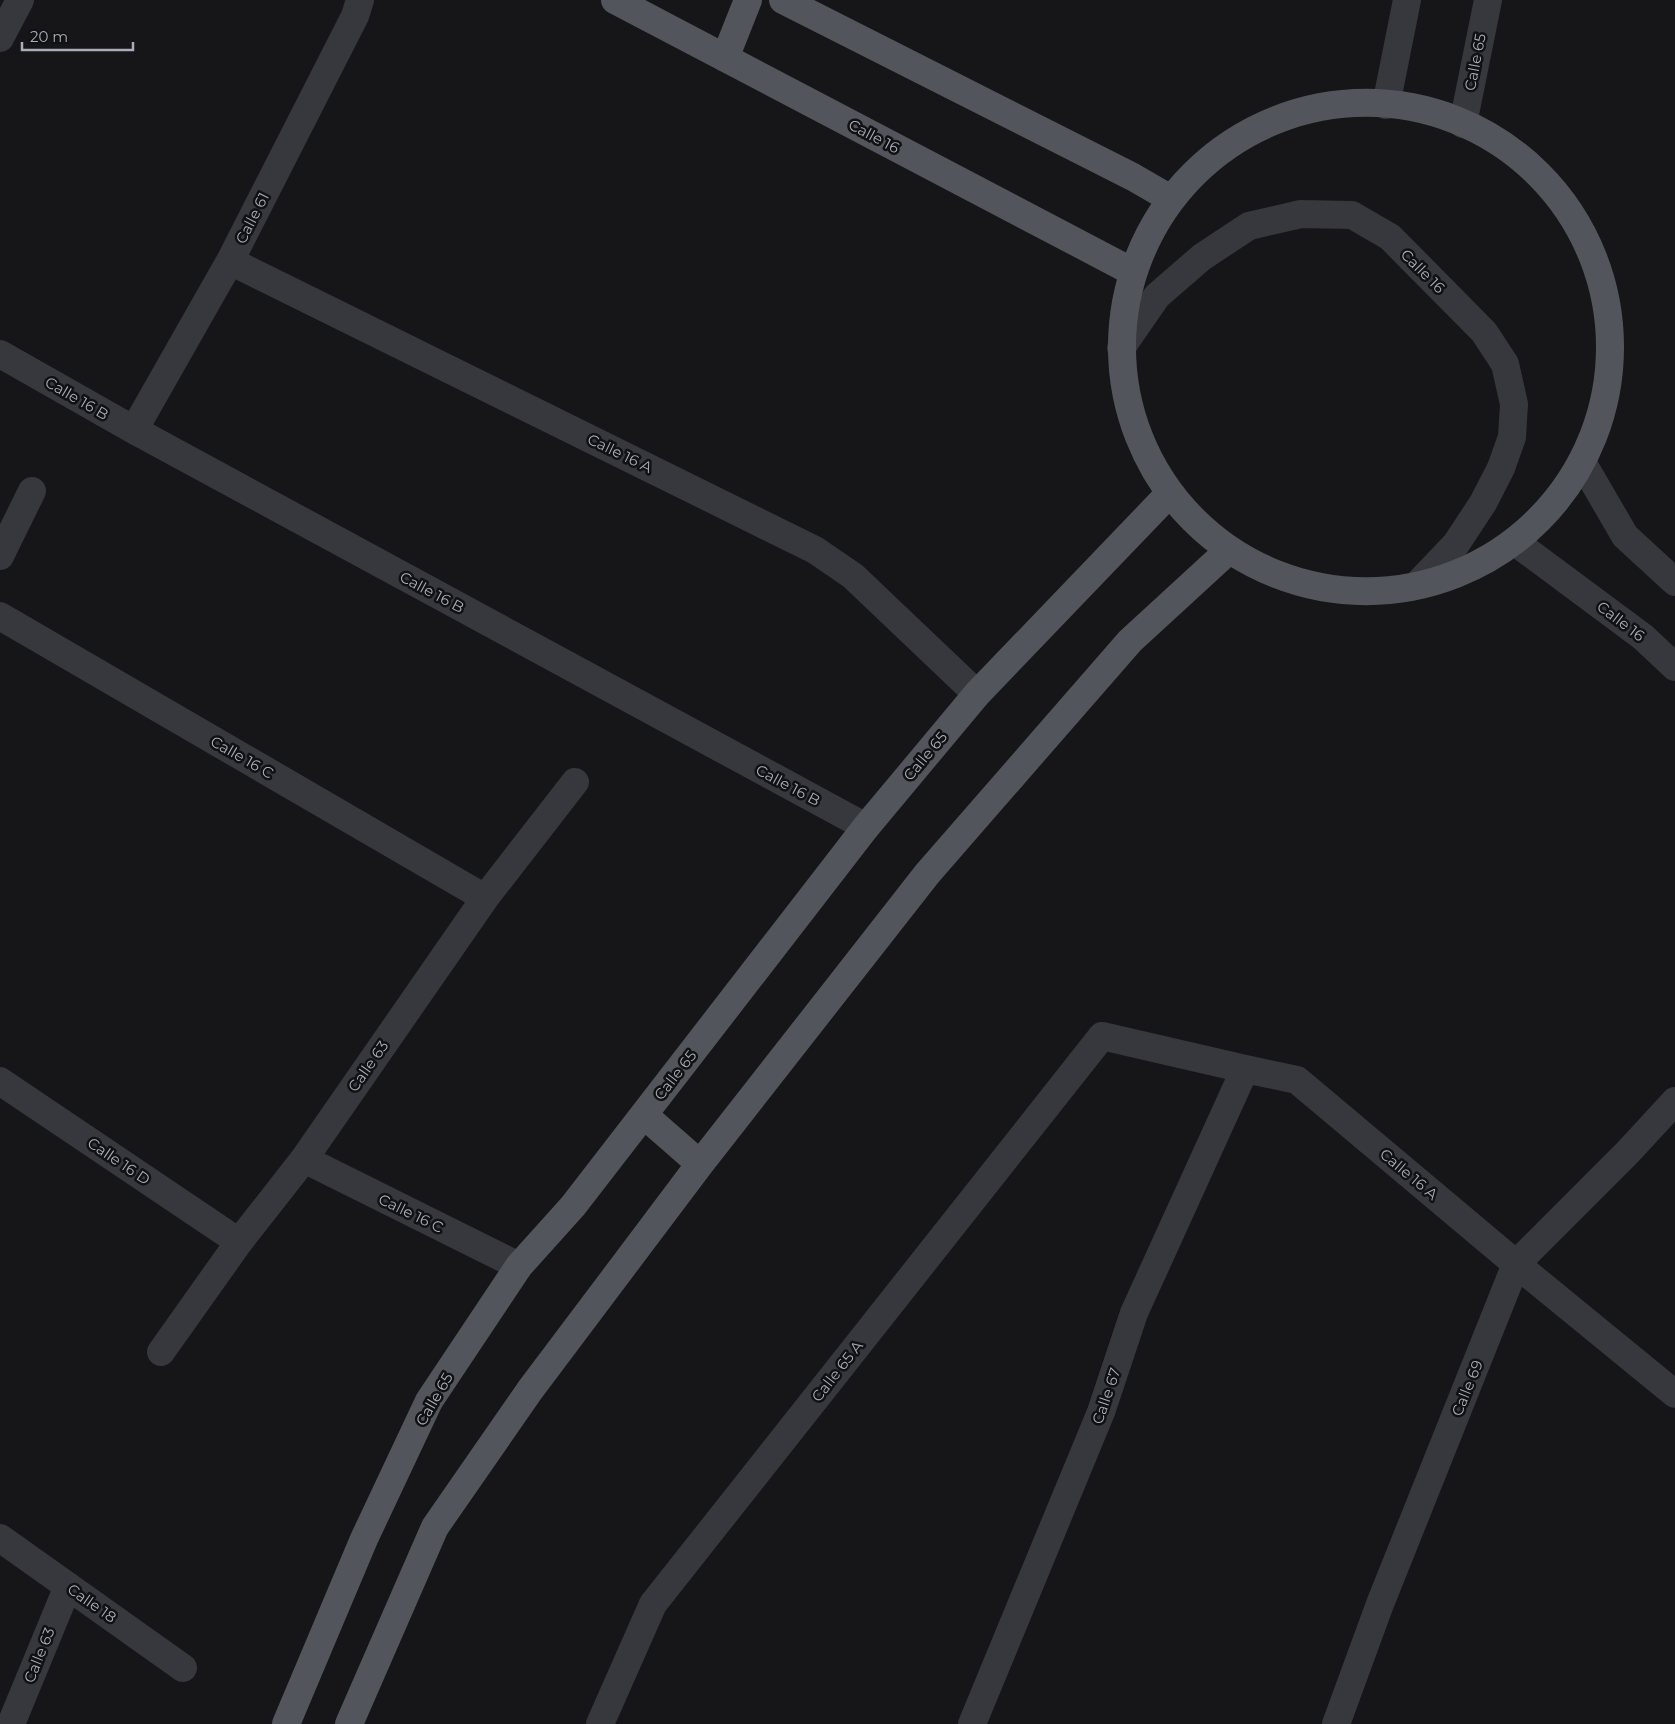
<svg xmlns="http://www.w3.org/2000/svg" width="1675" height="1724" font-family="Montserrat,sans-serif">
	<rect width="100%" height="100%" fill="#161618"/>
	<g fill="none" stroke-linecap="round" stroke-linejoin="round">
		<!-- minor -->
		<path stroke="#37383d" stroke-width="28" d="M0,38L20,0
			M1386,105L1407,0
			M1463,124L1488,0
			M230,261L815,550L853,576L977,694
			M1121,348L1157,296L1202,257L1249,226L1301,214L1352,215L1390,237L1484,332L1505,364L1514,404L1512,437L1501,468L1483,503L1456,544L1417,585
			M0,354L134,430L866,827
			M134,430L230,261L355,16L360,0
			M1582,462L1625,536L1675,582
			M1515,542L1643,637L1675,667
			M0,556L32,491
			M0,616L485,898
			M0,1081L239,1242
			M304,1159L519,1266
			M161,1352L239,1242L304,1159L485,898L575,782
			M0,1538L183,1668
			M11,1724L68,1586
			M600,1724L653,1604L1102,1036L1245,1069L1297,1080L1516,1264L1675,1394
			M972,1724L1101,1412L1134,1313L1245,1069
			M1336,1724L1380,1604L1516,1264L1628,1152L1675,1101"/>
		<!-- major -->
		<path stroke="#53555c" stroke-width="28" d="M615,0L1133,272
			M783,0L1133,177L1171,199
			M725,58L748,0
			M1122 347a244 244 0 1 1 488 0a244 244 0 1 1-488 0Z
			M644,1115L700,1164
			M286,1724L364,1539L429,1401L519,1266L573,1206L866,827L977,694L1169,494
			M349,1724L435,1527L530,1390L700,1164L927,874L1130,641L1228,551"/>
	</g>
	<g text-anchor="middle" dominant-baseline="central" stroke-width="5" stroke-linejoin="round" paint-order="stroke">
		<!-- street labels -->
		<g font-size="15" fill="#a8adb8" stroke="#111113">
			<text transform="translate(1475 62) rotate(-79)">Calle 65</text>
			<text transform="translate(874 136) rotate(28)">Calle 16</text>
			<text transform="translate(252 218) rotate(-63)">Calle 61</text>
			<text transform="translate(1423 271) rotate(45)">Calle 16</text>
			<text transform="translate(77 398) rotate(30)">Calle 16 B</text>
			<text transform="translate(620 453) rotate(26)">Calle 16 A</text>
			<text transform="translate(432 592) rotate(28)">Calle 16 B</text>
			<text transform="translate(1621 621) rotate(37)">Calle 16</text>
			<text transform="translate(925 756) rotate(-50)">Calle 65</text>
			<text transform="translate(242 757) rotate(30)">Calle 16 C</text>
			<text transform="translate(788 785) rotate(28)">Calle 16 B</text>
			<text transform="translate(368 1066) rotate(-55)">Calle 63</text>
			<text transform="translate(675 1075) rotate(-52)">Calle 65</text>
			<text transform="translate(119 1161) rotate(34)">Calle 16 D</text>
			<text transform="translate(1409 1174) rotate(40)">Calle 16 A</text>
			<text transform="translate(411 1213) rotate(26)">Calle 16 C</text>
			<text transform="translate(837 1371) rotate(-52)">Calle 65 A</text>
			<text transform="translate(1467 1388) rotate(-68)">Calle 69</text>
			<text transform="translate(1106 1396) rotate(-71)">Calle 67</text>
			<text transform="translate(434 1399) rotate(-60)">Calle 65</text>
			<text transform="translate(92 1603) rotate(35)">Calle 18</text>
			<text transform="translate(39 1655) rotate(-68)">Calle 63</text>
		</g>
	</g>
	<!-- scale -->
	<path d="M22 42v8h111v-8" fill="none" stroke="#a8adb8" stroke-width="2.5"/>
	<text x="30" y="42" font-size="15" fill="#a8adb8" stroke="#111113" stroke-width="4" paint-order="stroke">20 m</text>
</svg>
